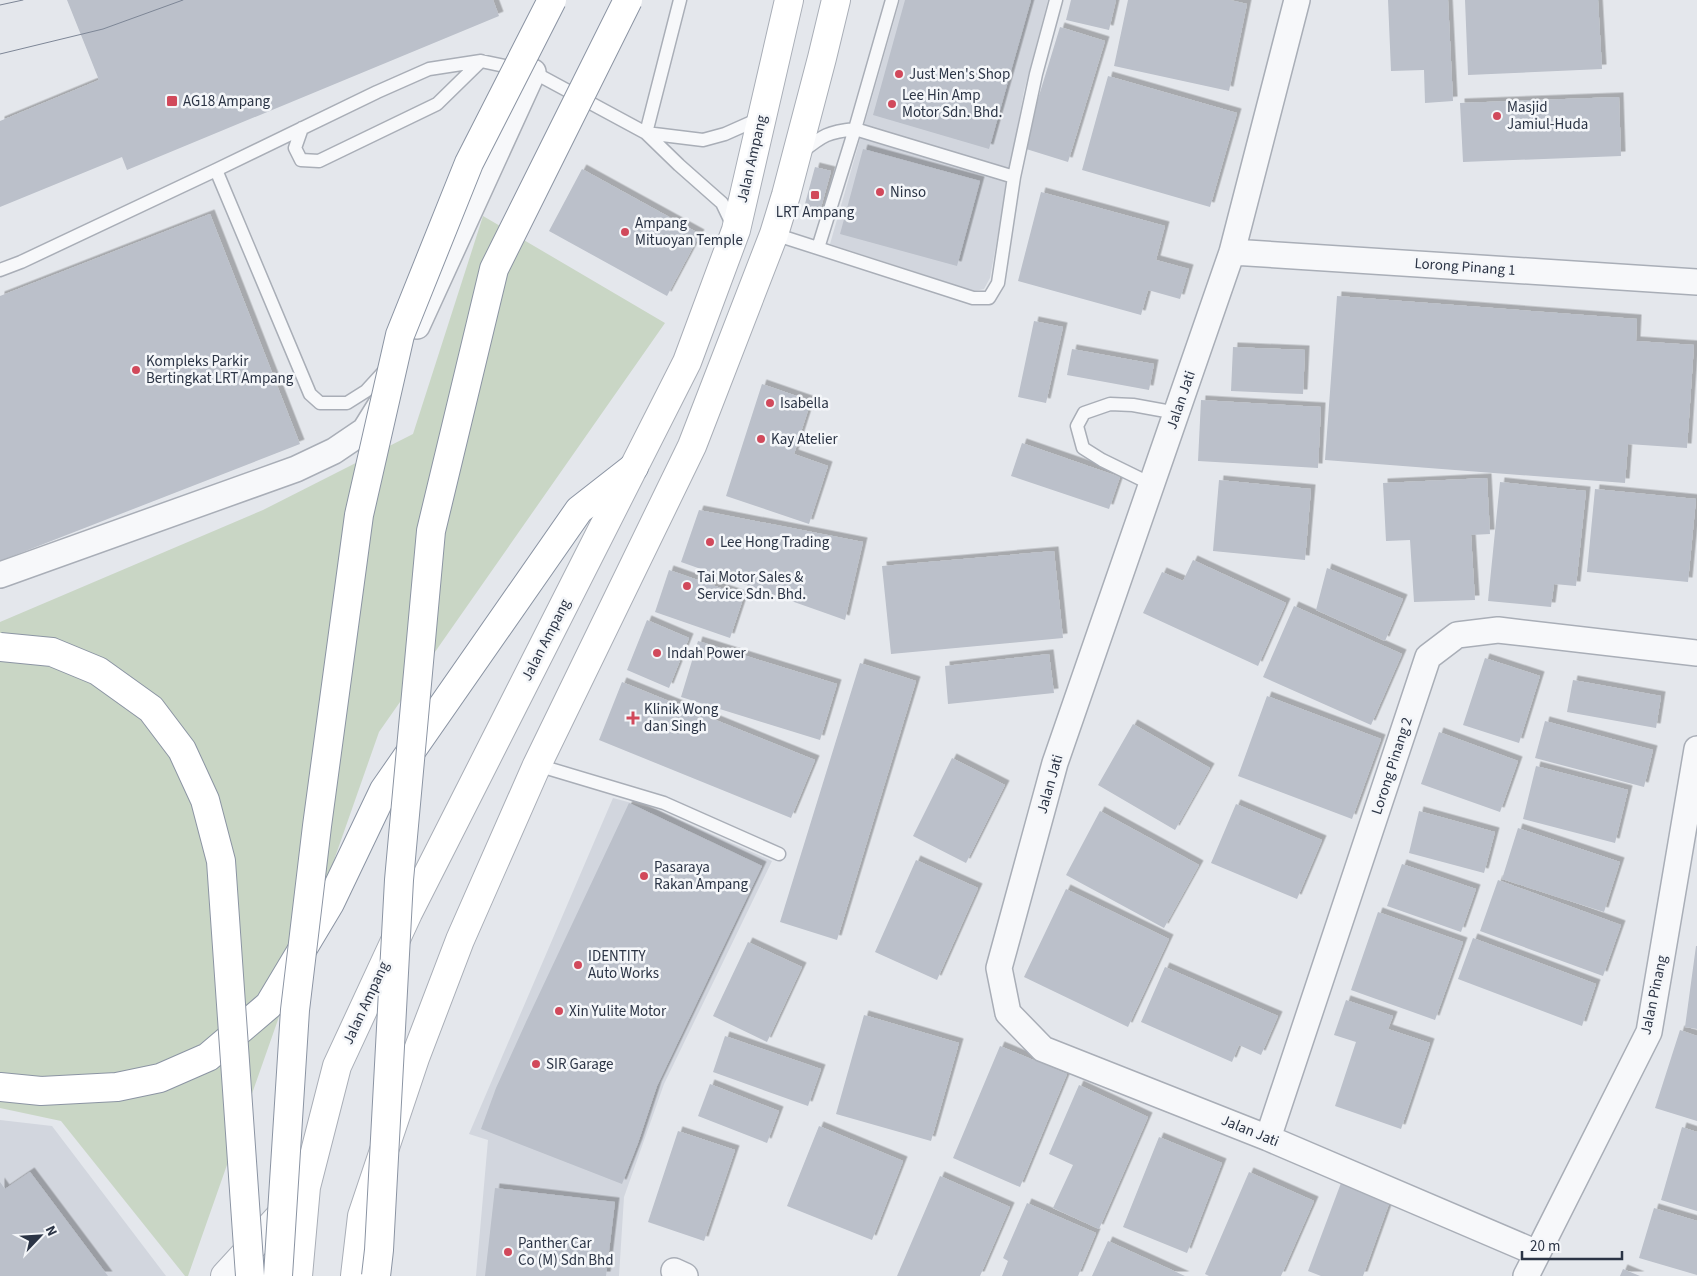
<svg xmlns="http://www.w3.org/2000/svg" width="1697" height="1276" font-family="'Source Sans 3',sans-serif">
	<defs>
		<filter id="shadow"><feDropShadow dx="4.5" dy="-4.5" stdDeviation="0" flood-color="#0004"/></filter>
	</defs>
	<rect width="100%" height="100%" fill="#e4e7ec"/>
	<!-- built -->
	<path fill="#d2d6de" d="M900,0H1048L1024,91L990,278L984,289L974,291L830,244Z
		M613,798L658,810L772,861L664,1084L624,1197L619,1276H476L488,1140L469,1134Z
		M0,1120L52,1126L166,1276H0Z"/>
	<!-- green -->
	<path fill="#c9d6c5" d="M483,216L665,323L379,732L188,1276H185L61,1121L0,1108V622L263,510L413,434Z"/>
	<!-- building -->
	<path fill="#bbc0ca" filter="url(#shadow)" d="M67,0H493L499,16L127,170L122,157L0,207V121L99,80Z
		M905,0H1031L989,149L873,115Z
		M1071,0H1116L1109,30L1066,20Z
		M1128,0H1230L1247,4L1229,91L1114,66Z
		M1388,0H1448L1453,101L1425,103L1424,70L1391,71Z
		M1465,0H1598L1602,69L1468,75Z
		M1060,27L1105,41L1068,162L1023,148Z
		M1108,76L1237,113L1210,207L1082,170Z
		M1619,97L1621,156L1463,162L1460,103Z
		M863,149L980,181L957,266L840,234Z
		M815,167L831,171L819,215L803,211Z
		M582,169L700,234L667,296L549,231Z
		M1041,192L1165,226L1156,260L1189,269L1180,299L1148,290L1141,315L1018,281Z
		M210,214L300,444L0,561V296Z
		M1337,296L1637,319L1636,341L1694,345L1687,448L1628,444L1625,483L1325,460Z
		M1034,321L1063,327L1046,403L1018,397Z
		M1233,347L1305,350L1303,394L1231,391Z
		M1072,349L1154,364L1149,390L1067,375Z
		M762,384L811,401L794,454L828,466L809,524L726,496Z
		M1201,400L1321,407L1318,468L1198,461Z
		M1022,443L1120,477L1109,509L1011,476Z
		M1487,478L1490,534L1471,535L1475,600L1414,602L1410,540L1386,541L1383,483Z
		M1219,480L1311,489L1305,560L1213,551Z
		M1500,482L1586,491L1576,586L1554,584L1551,607L1488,601Z
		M1595,489L1696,499L1688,582L1587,572Z
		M699,510L863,542L845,620L681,562Z
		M1054,551L1063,638L891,654L882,566Z
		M1193,560L1286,603L1258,666L1143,613L1162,572L1183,581Z
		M1327,568L1403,599L1385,641L1316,610Z
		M669,570L744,596L730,638L655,612Z
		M1294,606L1402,654L1371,725L1263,677Z
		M647,620L689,638L669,688L627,670Z
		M698,641L837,684L820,740L681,697Z
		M1049,654L1054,693L948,704L945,666Z
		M1485,658L1540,676L1519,743L1463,725Z
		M860,663L916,681L837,940L780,922Z
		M1573,680L1661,696L1656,728L1567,712Z
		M622,682L815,760L791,818L599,740Z
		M1267,696L1381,739L1352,819L1238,776Z
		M1545,721L1653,750L1644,787L1535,758Z
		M1133,724L1210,768L1175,830L1098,785Z
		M1439,732L1518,761L1500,812L1421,784Z
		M952,758L1005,785L966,863L913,836Z
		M1536,766L1628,790L1615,843L1523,819Z
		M629,803L762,866L657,1086L638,1143L622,1184L481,1129L496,1088L526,1022Z
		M1236,804L1322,840L1297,899L1211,863Z
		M1100,811L1199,865L1164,928L1066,875Z
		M1419,811L1495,832L1484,873L1409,853Z
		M1518,828L1620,862L1604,912L1502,879Z
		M916,860L978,888L937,980L875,952Z
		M1402,864L1476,889L1461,932L1387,906Z
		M1498,880L1621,925L1603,976L1480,931Z
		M1066,889L1169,939L1128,1027L1024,977Z
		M1378,912L1463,942L1435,1020L1351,990Z
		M1473,938L1596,984L1582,1026L1458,979Z
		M748,942L802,967L767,1042L713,1016Z
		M1696,946H1697V1029L1685,1027Z
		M1165,967L1278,1016L1261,1055L1239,1045L1232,1062L1141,1022Z
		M1346,1000L1393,1016L1388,1029L1430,1043L1401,1129L1335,1106L1356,1042L1334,1035Z
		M864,1015L959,1043L931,1141L836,1114Z
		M1680,1030L1697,1036V1121L1655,1108Z
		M725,1036L821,1069L808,1106L713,1072Z
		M1000,1046L1067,1074L1020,1187L953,1158Z
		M710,1084L779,1111L767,1143L698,1116Z
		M1079,1085L1148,1117L1099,1229L1053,1208L1073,1165L1049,1154Z
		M819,1126L903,1161L872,1240L787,1206Z
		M1682,1127L1697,1132V1211L1661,1200Z
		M678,1131L735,1150L704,1241L648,1222Z
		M1159,1137L1222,1163L1187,1253L1123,1227Z
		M30,1172L108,1276H0V1182L5,1189Z
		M1249,1172L1314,1201L1281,1276H1209L1205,1274Z
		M940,1176L1010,1207L980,1276H897Z
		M1341,1183L1390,1201L1363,1276H1321L1308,1271Z
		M495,1188L615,1202L606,1276H485Z
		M1027,1203L1096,1233L1078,1276H1002L1008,1261L1003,1258Z
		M1654,1208L1697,1221V1275L1639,1258Z
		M1108,1241L1185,1276H1092Z
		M1623,1269L1640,1276H1620Z"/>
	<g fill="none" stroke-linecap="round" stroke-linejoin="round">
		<!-- service casing -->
		<g stroke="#a9aeb7" stroke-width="15">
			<path id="service" d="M302,128L295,148L301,160L319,161L437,104L481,61
				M646,133L680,0
				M646,133L703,140L725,134L761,118
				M802,152C823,135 828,132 855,129L1014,177
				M216,170L310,394L320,403H347L366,391L387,368
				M774,234L973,298H989L998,283L1014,177L1036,74L1056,0
				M818,248L855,129L892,0
				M0,270L21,262L216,170L377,92L429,69L481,61L533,72L646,133L679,165L722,203L733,226
				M1151,484L1102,460L1083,448L1077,426L1084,413L1110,404L1133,405L1177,413
				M537,765L664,803L779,854"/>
		</g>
		<!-- minor casing -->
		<g stroke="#a9aeb7" stroke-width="28">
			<path id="minor" d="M1297,0L1232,252L1055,763L999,968L1008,1013L1043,1049L1268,1138L1537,1253
				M1232,252L1697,282
				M417,326L533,72
				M0,575L296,469L334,451L365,430L383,401
				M1268,1138L1428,657L1457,635L1498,630L1697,653
				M674,1271L685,1276
				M1526,1276L1649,1032L1697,749"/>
		</g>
		<!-- tertiary casing -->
		<g stroke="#a9aeb7" stroke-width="30">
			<path id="tertiary" d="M225,1276L292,1203"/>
		</g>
		<!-- secondary casing -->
		<g stroke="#a9aeb7" stroke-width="30">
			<path id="secondary" d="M298,1276L306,1187L337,1066L408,913L687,362L736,230L789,0
				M355,1276L362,1216L415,1058L460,940L537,765L692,446L774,234L786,195L822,58L836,0"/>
		</g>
		<!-- motorway casing -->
		<g stroke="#8b94a3" stroke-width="30">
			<path id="motorway" d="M0,1087L41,1091L117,1087L160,1078L208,1057L269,1005L330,903L384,790L579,510L634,467"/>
		</g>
		<!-- service -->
		<use href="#service" stroke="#f7f8fa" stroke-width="12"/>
		<!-- minor -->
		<use href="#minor" stroke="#f7f8fa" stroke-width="25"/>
		<!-- tertiary -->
		<use href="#tertiary" stroke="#f7f8fa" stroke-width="28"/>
		<!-- secondary -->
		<use href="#secondary" stroke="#fff" stroke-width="28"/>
		<!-- motorway -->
		<use href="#motorway" stroke="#fff" stroke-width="28"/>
		<!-- tram -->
		<path stroke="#7d8696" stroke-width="1" d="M0,5L23,0
			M0,54L103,29L183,0"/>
		<!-- motorway-bridge casing -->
		<g stroke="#8b94a3" stroke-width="30" stroke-linecap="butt">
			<path id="motorway-bridge" d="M0,647L52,652L98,671L151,709L182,750L205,800L221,861L250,1276
				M278,1276L295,1010L317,826L359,515L400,335L469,163L552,0
				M376,1276L379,1250L399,880L431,531L494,269L628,0"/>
		</g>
		<!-- motorway-bridge -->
		<use href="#motorway-bridge" stroke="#fff" stroke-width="28"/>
	</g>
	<!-- markers -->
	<g fill="#d1495b" stroke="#f4f6f9" stroke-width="2">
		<circle cx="899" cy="74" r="5"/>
		<rect x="166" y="95" width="12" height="12" rx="2.5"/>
		<circle cx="892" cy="104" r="5"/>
		<circle cx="1497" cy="116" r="5"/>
		<circle cx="880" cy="192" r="5"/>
		<rect x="810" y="190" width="10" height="10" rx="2.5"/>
		<circle cx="625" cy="232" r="5"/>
		<circle cx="136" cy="370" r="5"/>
		<circle cx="770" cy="403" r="5"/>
		<circle cx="761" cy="439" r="5"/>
		<circle cx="710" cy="542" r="5"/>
		<circle cx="687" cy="586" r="5"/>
		<circle cx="657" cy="653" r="5"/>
		<path d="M630.5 710.5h5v5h5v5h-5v5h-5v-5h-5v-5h5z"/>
		<circle cx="644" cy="876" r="5"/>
		<circle cx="578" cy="965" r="5"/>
		<circle cx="559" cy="1011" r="5"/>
		<circle cx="536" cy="1064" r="5"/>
		<circle cx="508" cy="1252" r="5"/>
	</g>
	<g text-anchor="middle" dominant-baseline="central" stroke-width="5" stroke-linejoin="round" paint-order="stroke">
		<!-- poi labels -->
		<g font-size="15" fill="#2b3445" stroke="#f4f6f9" text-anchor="start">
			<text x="909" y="74">Just Men's Shop</text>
			<text x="902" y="95">Lee Hin Amp<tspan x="902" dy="17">Motor Sdn. Bhd.</tspan></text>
			<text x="183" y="101">AG18 Ampang</text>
			<text x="1507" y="107">Masjid<tspan x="1507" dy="17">Jamiul-Huda</tspan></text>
			<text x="890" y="192">Ninso</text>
			<text x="815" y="212" text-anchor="middle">LRT Ampang</text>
			<text x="635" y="223">Ampang<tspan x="635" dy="17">Mituoyan Temple</tspan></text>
			<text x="146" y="361">Kompleks Parkir<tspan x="146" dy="17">Bertingkat LRT Ampang</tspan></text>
			<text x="780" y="403">Isabella</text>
			<text x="771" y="439">Kay Atelier</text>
			<text x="720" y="542">Lee Hong Trading</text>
			<text x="697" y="577">Tai Motor Sales &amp;<tspan x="697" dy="17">Service Sdn. Bhd.</tspan></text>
			<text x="667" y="653">Indah Power</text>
			<text x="644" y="709">Klinik Wong<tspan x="644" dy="17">dan Singh</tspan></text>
			<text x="654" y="867">Pasaraya<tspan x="654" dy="17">Rakan Ampang</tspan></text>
			<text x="588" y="956">IDENTITY<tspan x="588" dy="17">Auto Works</tspan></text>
			<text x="569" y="1011">Xin Yulite Motor</text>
			<text x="546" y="1064">SIR Garage</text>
			<text x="518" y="1243">Panther Car<tspan x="518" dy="17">Co (M) Sdn Bhd</tspan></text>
		</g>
		<!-- street labels -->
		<g font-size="15" fill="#2b3445" stroke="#f4f6f9">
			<text transform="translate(752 159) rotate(-77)">Jalan Ampang</text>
			<text transform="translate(1465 267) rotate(4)">Lorong Pinang 1</text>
			<text transform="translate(1181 400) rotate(-71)">Jalan Jati</text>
			<text transform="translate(546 640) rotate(-63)">Jalan Ampang</text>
			<text transform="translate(1392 766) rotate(-72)">Lorong Pinang 2</text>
			<text transform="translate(1050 784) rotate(-74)">Jalan Jati</text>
			<text transform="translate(1654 995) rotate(-78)">Jalan Pinang</text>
			<text transform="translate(366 1003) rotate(-65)">Jalan Ampang</text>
			<text transform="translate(1250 1131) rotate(22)">Jalan Jati</text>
		</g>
	</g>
	<!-- north arrow -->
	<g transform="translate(40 1236) rotate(65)" stroke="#f4f6f9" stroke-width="4" paint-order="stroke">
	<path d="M0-4L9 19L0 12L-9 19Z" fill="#2b3445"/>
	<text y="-8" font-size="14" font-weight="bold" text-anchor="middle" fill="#2b3445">N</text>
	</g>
	<!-- scale -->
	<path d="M1522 1251v8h100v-8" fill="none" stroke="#2b3445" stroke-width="2.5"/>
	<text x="1530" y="1251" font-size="15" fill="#2b3445" stroke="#f4f6f9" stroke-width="4" paint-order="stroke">20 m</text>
</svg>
